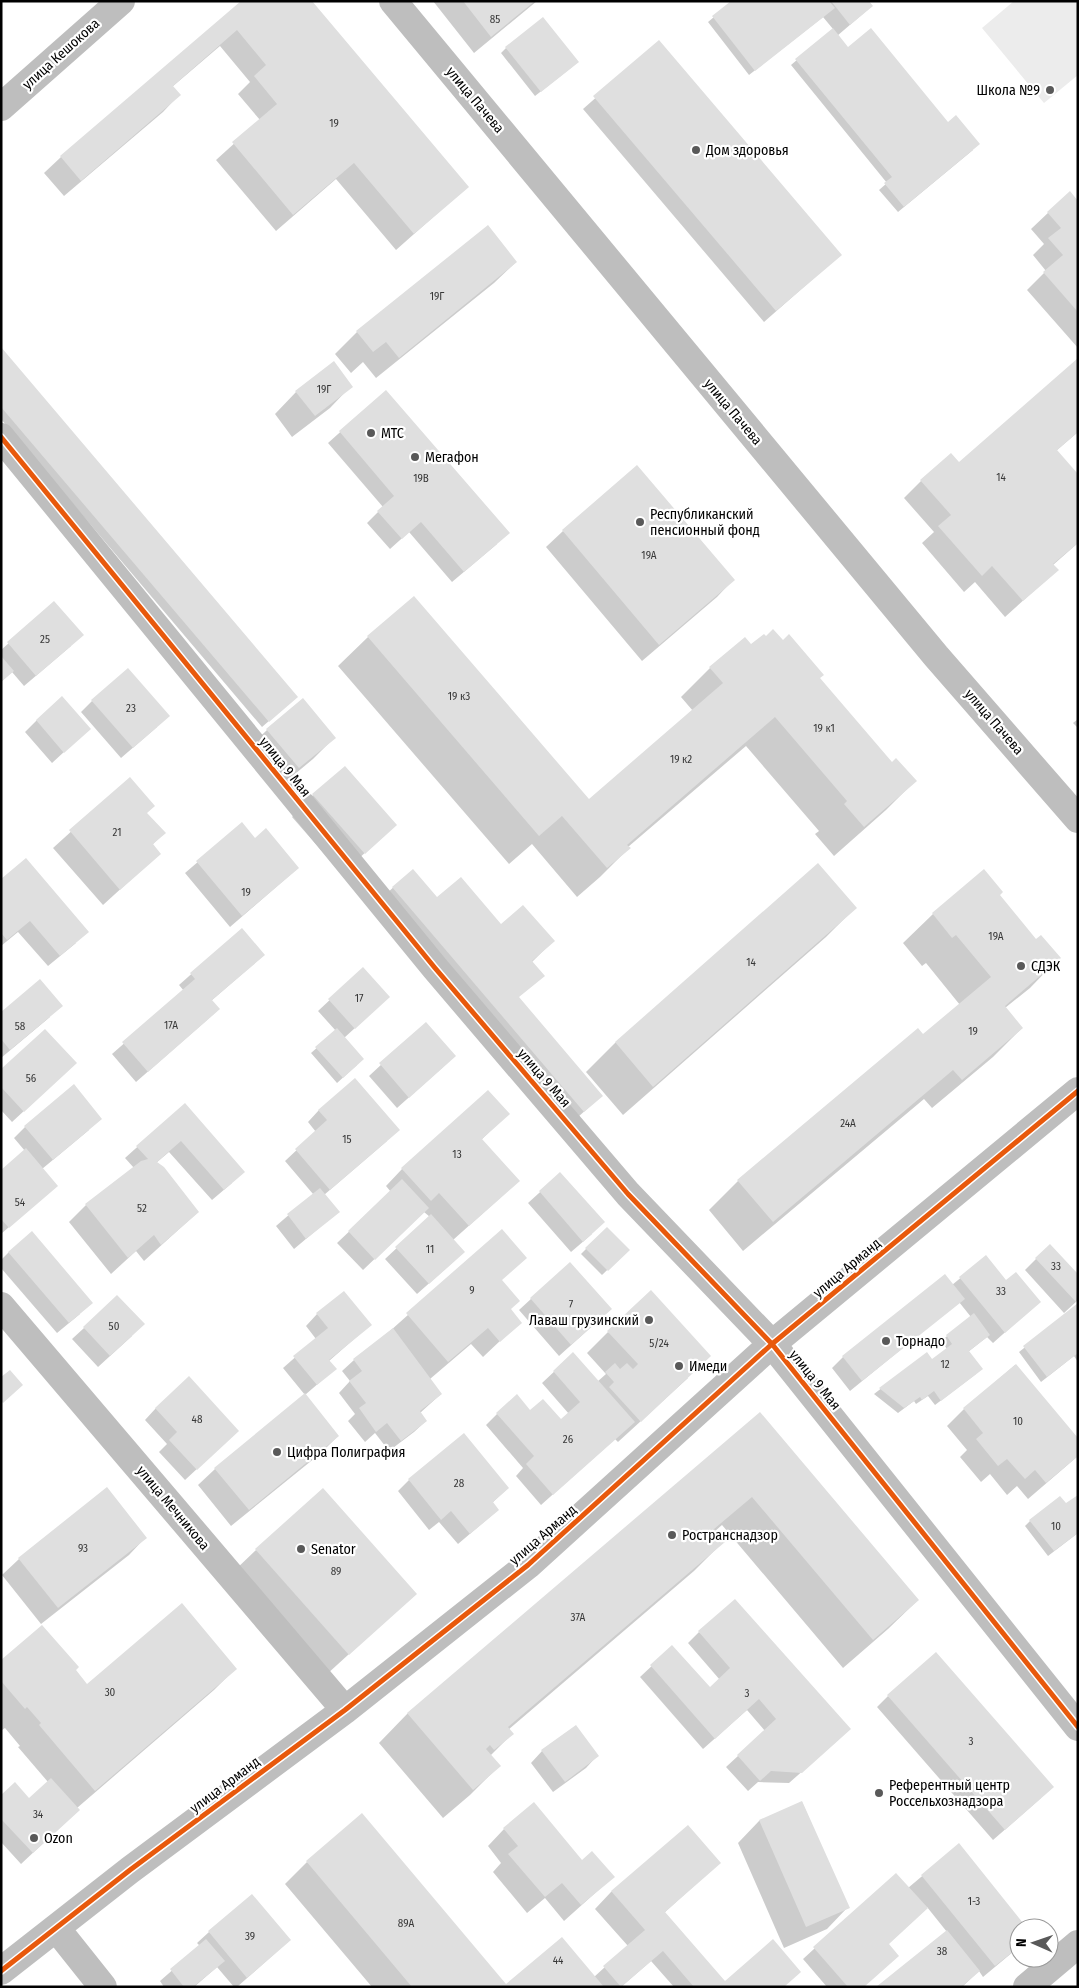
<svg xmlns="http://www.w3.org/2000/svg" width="1079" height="1988" font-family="'Fira Sans Condensed',sans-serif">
	<rect width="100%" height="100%" fill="#fff"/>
	<!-- green -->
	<path fill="#ececec" d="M1014,1H1078V75L1044,103L982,28Z"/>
	<!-- shadow -->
	<path fill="#0003" d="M242,1L467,187L396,250L336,179L276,231L216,160L260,120L238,94L250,82L220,46L172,87L179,95L163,112L64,196L44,173L61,157Z
		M433,1H537L474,53Z
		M733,1H868L872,6L837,36L848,49L948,124L973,150L898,212L879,190L887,183L791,65L833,29L823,17L749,75L708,22Z
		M659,42L840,255L764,322L583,109Z
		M506,48L572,67L535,96L501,53Z
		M1069,193L1078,203V348L1027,290L1046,271L1033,255L1044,244L1031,229Z
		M516,262L494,283L376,378L363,362L351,373L335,354L357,332Z
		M1,349L291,702L262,727L1,419Z
		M1078,360V432L1056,451L1078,476V543L1053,565L1057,570L1005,617L975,582L964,592L922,543L934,532L904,498L921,481L959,464Z
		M351,386L330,408L292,437L275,414L296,392Z
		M386,391L497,544L452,582L409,532L390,549L367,523L383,507L328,443Z
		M563,531L733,580L717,597L642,661L546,547Z
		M414,598L589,801L693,711L681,697L710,668L751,646L819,679L892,764L915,781L886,810L834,856L815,834L819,831L746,746L628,847L629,848L600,877L577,897L532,844L509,864L338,666L368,637Z
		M54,603L71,646L24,686L12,672L1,682V650Z
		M92,701L157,727L121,758L81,712Z
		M1078,719V728L1073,723Z
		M37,720L89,729L52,763L25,732Z
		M267,730L334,738L313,759L277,789L245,751Z
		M129,779L146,813L164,833L152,845L159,854L103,905L53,848Z
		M313,795L395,825L342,874L292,817Z
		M242,824L255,840L298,868L230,927L185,873Z
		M818,865L855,908L826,937L623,1115L586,1072L615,1043Z
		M413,870L437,898L501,926L553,941L532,962L518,998L596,1101L578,1117L387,893Z
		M984,870L998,895L1036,940L1059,958L1030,988L1005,1008L1022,1028L993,1057L932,1108L924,1099L743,1251L709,1210L738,1181L923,1036L960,1005L926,963L922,966L903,943L933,914Z
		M1,881L76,943L48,966L18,932L1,946Z
		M242,929L264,955L211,1001L219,1009L207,1020L136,1082L112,1054L184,991L179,985Z
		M363,969L377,1008L344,1038L357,1065L337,1083L311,1053L336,1031L318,1011Z
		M1,1013L50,1017L1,1058Z
		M425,1024L443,1067L397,1108L369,1076Z
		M1,1071L64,1074L12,1122L1,1110Z
		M184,1105L232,1183L212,1200L169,1152L156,1163L198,1212L144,1261L136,1251L111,1274L69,1222L86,1205L134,1168L125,1158Z
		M319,1110L387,1141L324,1195L338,1212L294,1249L276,1226L313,1194L285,1161L316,1132L308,1122Z
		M508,1114L481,1140L501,1197L453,1240L452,1263L417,1294L385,1259L430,1217L424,1212L363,1270L337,1243L391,1192L386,1186L402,1169Z
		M25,1127L89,1130L42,1169L56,1186L1,1234V1171L25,1151L14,1138Z
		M560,1174L592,1234L571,1252L528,1203Z
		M607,1228L628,1250L602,1275L581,1254Z
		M502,1231L501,1281L509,1310L520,1322L483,1357L471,1344L430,1379L441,1394L420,1413L426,1421L414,1432L389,1451L375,1433L365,1442L348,1421L355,1414L339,1393L350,1381L342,1371L354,1360L390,1331Z
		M1050,1245L1078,1276V1300L1064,1313L1025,1270Z
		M9,1252L80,1314L57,1333L1,1268V1260Z
		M986,1257L1006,1281L1039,1302L993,1343L987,1337L968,1352L976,1374L935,1405L928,1396L916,1404L914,1401L898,1413L874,1394L927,1353L932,1360L947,1349L941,1341L971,1317L959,1302L850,1391L832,1368L843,1357L952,1285Z
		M570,1263L599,1320L559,1356L519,1310Z
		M1078,1305V1362L1074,1356L1041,1382L1019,1352Z
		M317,1314L370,1325L329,1361L335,1369L305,1395L338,1436L321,1453L231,1526L198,1485L215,1469L305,1395L283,1368L316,1339L306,1326Z
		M84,1328L132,1336L98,1367L72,1339Z
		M608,1332L688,1378L618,1442L615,1439L541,1505L516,1476L523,1468L486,1425L497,1414L530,1411L561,1421L569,1414L542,1383L573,1354L597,1382L606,1374L587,1353Z
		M1015,1365L1078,1456L1028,1499L1017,1486L1007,1495L990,1474L981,1482L960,1457L967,1450L947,1426L964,1409Z
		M156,1408L226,1442L185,1480L159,1452L167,1444L145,1420Z
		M760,1414L918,1600L888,1629L843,1668L722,1525L714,1532L723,1542L694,1571L508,1730L512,1734L490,1756L499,1766L470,1795L443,1818L379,1743L408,1713Z
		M409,1480L508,1488L492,1503L498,1510L458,1544L439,1522L429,1530L398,1491Z
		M1030,1521L1078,1533L1048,1556L1025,1526Z
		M145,1538L129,1555L41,1624L2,1575L19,1559Z
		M256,1550L415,1594L326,1675L234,1571Z
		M699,1632L838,1740L789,1783L758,1782L748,1791L726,1767L765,1731L747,1710L703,1749L640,1677L672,1647L710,1688L720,1680L688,1643Z
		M1,1662L74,1670L87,1685L235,1669L214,1690L77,1808L67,1821L21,1864L1,1842V1796L29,1800L48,1782L18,1747L20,1746L5,1728L2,1730L1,1728Z
		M888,1696L1041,1798L993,1840L877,1707Z
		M542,1751L597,1756L586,1768L553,1792L531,1763Z
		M802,1802L848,1907L827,1929L784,1948L738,1843L759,1821Z
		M688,1827L719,1863L664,1913L725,1982L784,1987H674L651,1961L621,1987H372L285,1884L307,1862L506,1986L594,1977L628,1946L595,1909L611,1892Z
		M504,1829L582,1861L613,1877L564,1921L545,1898L527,1913L493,1872L501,1863L488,1846Z
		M959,1845L1026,1928H1019V1947L983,1977L979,1971L962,1987H878L947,1932L927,1907L887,1944L864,1987H827L803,1959L896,1874L908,1888Z
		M209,1932L290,1940L237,1987H234L217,1967L194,1987H164L160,1981L200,1946L197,1943Z"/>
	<!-- building -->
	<path fill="#dfdfdf" d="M241,1H312L469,187L414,234L354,163L293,215L232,142L277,104L254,76L266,65L237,30L173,86L181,95L81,181L60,156Z
		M463,1H535L491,37Z
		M731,1H829L835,8L755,71L712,16Z
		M831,1H869L873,6L850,25Z
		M543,17L579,62L541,92L505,47Z
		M833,28L848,47L871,28L948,122L956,115L980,144L904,207L884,183L892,177L795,59Z
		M659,40L842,255L776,311L593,96Z
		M1070,191L1078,201V312L1043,272L1063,255L1048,238L1061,228L1047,212Z
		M488,225L517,262L399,358L386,342L373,352L356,331Z
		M1,347L298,697L269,722L1,407Z
		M1078,358V432L1057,450L1078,474V543L1053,564L1059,570L1023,601L992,566L982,576L938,526L951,515L920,480L951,453L959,462Z
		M334,361L353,387L315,416L295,391Z
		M386,390L510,533L464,572L421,522L402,539L377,511L394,496L339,431Z
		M637,465L735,580L659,645L562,530Z
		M414,596L589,799L723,683L709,667L745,637L751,644L764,634L766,636L773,629L783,640L789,634L824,675L820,678L892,762L896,758L917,781L864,827L844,804L847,801L775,717L627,845L631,848L607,868L562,816L539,836L367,636Z
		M54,601L84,635L36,676L7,642Z
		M1,656L14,671L1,682Z
		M128,668L170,716L133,748L91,700Z
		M62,696L91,729L64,753L36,720Z
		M303,698L336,738L299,768L266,729Z
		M345,766L397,825L365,854L312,794Z
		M130,777L155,806L147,813L166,833L153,844L161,854L120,890L69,830Z
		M242,822L255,838L266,828L299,868L242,916L196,861Z
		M26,858L89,932L60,956L30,921L7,940L1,933V879Z
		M818,863L857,908L653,1087L615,1042Z
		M413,869L437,897L461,877L501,924L523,905L555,941L532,961L545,976L519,997L603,1096L584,1112L392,887Z
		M984,869L1003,892L1000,895L1036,939L1041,935L1061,958L1005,1006L1023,1028L962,1080L953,1070L773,1222L737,1180L918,1028L923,1034L991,977L956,935L952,938L932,913Z
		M242,928L265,955L212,1000L220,1009L148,1072L122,1042L195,979L190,973Z
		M363,967L390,997L355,1029L328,999Z
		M40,979L63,1006L10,1050L1,1039V1012Z
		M426,1022L456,1056L409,1098L379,1063Z
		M337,1028L364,1059L343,1078L315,1047Z
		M45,1029L77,1063L24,1112L1,1087V1069Z
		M355,1078L400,1130L330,1190L295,1149L327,1120L318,1110Z
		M74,1084L102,1119L53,1160L24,1126Z
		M488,1090L510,1114L482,1139L520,1181L469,1226L439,1193L431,1201L401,1168Z
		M185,1103L245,1172L224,1190L181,1141L157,1162L164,1167L199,1212L161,1245L154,1235L128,1258L85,1204L141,1161L148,1159L136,1146Z
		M26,1148L58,1186L9,1228L1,1219V1170Z
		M560,1172L605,1222L583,1242L539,1191Z
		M402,1179L429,1208L375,1260L348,1231Z
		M320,1188L340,1212L306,1239L287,1214Z
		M431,1214L465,1252L429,1284L395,1247Z
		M607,1227L630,1250L608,1271L585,1248Z
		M502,1229L527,1258L502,1280L520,1301L511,1309L522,1323L500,1342L488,1328L448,1362L406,1313Z
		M32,1231L93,1303L69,1323L8,1252Z
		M1050,1244L1078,1274L1076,1302L1035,1258Z
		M986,1255L1006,1280L1016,1272L1041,1302L1005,1333L959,1277Z
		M570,1262L612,1309L571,1345L530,1298Z
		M945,1274L965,1299L862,1381L842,1356Z
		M651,1290L711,1356L641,1422L609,1387L614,1382L605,1372L615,1363L620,1369L627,1363L633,1369L638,1364L607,1331Z
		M344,1291L372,1325L329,1360L337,1369L317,1385L293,1356L328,1328L316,1313Z
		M117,1295L145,1324L110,1356L83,1327Z
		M1078,1303V1353L1047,1377L1023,1346Z
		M974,1313L990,1335L969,1351L983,1369L941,1401L934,1391L922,1400L920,1397L904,1408L879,1388L927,1352L932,1359L952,1344L946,1335Z
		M393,1328L442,1394L420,1411L427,1421L401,1441L387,1423L376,1432L359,1408L366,1403L349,1381L362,1371L353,1359Z
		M573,1352L635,1422L553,1495L526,1464L534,1456L496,1413L517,1394L530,1410L543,1399L561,1419L580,1402L553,1371Z
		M1016,1364L1078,1438V1456L1046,1483L1035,1470L1025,1479L1007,1459L998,1466L976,1439L983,1433L963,1408Z
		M10,1370L23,1385L3,1403L1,1401V1377Z
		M189,1376L239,1431L197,1470L169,1440L177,1432L155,1408Z
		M305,1393L339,1436L249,1510L214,1468Z
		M760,1412L919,1600L873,1640L752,1497L714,1529L725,1542L508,1727L514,1734L494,1750L490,1745L486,1749L501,1766L473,1790L407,1713Z
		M464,1433L509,1488L493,1502L499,1510L470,1534L451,1511L441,1520L408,1479Z
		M107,1487L147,1538L58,1608L18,1558Z
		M323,1488L417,1594L349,1655L255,1549Z
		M1078,1495V1533L1054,1551L1029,1520L1060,1496L1066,1503Z
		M735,1599L851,1729L802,1773L771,1771L760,1781L737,1755L776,1719L759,1699L715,1739L650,1665L672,1645L710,1687L730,1668L698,1631Z
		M182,1603L237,1669L95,1791L39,1725L41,1723L27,1707L25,1709L1,1681V1660L42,1625L79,1667L76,1670L87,1684Z
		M936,1652L1054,1787L1005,1830L887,1695Z
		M576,1725L599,1756L565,1782L541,1750Z
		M51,1778L80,1810L33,1853L1,1819V1795L15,1782L29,1798Z
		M802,1801L850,1908L806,1927L759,1820Z
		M534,1802L582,1860L592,1851L615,1877L581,1905L562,1883L545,1897L508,1854L518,1846L503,1828Z
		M362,1813L506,1984L562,1937L604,1987H412L306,1861Z
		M688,1825L721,1863L665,1912L725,1981L773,1939L801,1972L784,1987H694L663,1951L621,1987L603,1966L645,1930L611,1891Z
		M959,1843L1027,1928H1019V1947L995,1966L921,1875Z
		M896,1873L928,1908L889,1944L899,1956L864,1987H848L813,1947Z
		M252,1894L291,1940L247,1978L208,1931Z
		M947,1930L980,1971L961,1987H876Z
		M206,1939L225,1961L193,1987H184L170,1969Z"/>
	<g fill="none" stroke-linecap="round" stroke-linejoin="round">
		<!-- minor -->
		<path stroke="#bebebe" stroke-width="28" d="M393,1L936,656L1078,819
			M1,437L435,968L628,1194L772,1344L1078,1727
			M1,1306L345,1710
			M56,1928L103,1987
			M1,1971L130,1870L345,1710L528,1565L772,1344L1078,1091
			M1027,1987L1078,1944"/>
		<!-- tertiary -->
		<path stroke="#bebebe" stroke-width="28" d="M1,107L121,1"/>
		<!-- cycleway casing -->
		<g stroke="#fff" stroke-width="8">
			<path id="cycleway" d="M1,437L435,968L628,1194L772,1344L1078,1727
				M1,1971L130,1870L345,1710L528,1565L772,1344L1078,1091"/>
		</g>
		<!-- cycleway -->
		<use href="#cycleway" stroke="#e8590c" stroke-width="5"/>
	</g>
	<!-- markers -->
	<g fill="#595959" stroke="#fff" stroke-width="2">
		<circle cx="1050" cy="90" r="5"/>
		<circle cx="696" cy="150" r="5"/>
		<circle cx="371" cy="433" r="5"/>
		<circle cx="415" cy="457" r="5"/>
		<circle cx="640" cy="522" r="5"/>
		<circle cx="1021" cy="966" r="5"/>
		<circle cx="649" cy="1320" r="5"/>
		<circle cx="886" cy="1341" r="5"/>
		<circle cx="679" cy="1366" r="5"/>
		<circle cx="277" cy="1452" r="5"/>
		<circle cx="672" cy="1535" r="5"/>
		<circle cx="301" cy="1549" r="5"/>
		<circle cx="879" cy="1793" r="5"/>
		<circle cx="34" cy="1838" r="5"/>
	</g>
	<g text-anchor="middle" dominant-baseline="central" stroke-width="4.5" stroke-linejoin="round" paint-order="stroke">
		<!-- number labels -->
		<g font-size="11" fill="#383838">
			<text x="495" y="19">85</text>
			<text x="334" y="123">19</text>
			<text x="437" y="296">19Г</text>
			<text x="324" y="389">19Г</text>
			<text x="1001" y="477">14</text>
			<text x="421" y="478">19В</text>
			<text x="649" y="555">19А</text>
			<text x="45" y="639">25</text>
			<text x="459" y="696">19 к3</text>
			<text x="131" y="708">23</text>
			<text x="824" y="728">19 к1</text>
			<text x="681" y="759">19 к2</text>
			<text x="117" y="832">21</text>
			<text x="246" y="892">19</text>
			<text x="996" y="936">19А</text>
			<text x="751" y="962">14</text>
			<text x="359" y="998">17</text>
			<text x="171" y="1025">17А</text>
			<text x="20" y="1026">58</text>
			<text x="973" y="1031">19</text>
			<text x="31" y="1078">56</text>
			<text x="848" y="1123">24А</text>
			<text x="347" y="1139">15</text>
			<text x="457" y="1154">13</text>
			<text x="20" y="1202">54</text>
			<text x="142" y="1208">52</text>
			<text x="430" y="1249">11</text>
			<text x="1056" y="1266">33</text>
			<text x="472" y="1290">9</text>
			<text x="1001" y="1291">33</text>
			<text x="571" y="1304">7</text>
			<text x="114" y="1326">50</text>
			<text x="659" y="1343">5/24</text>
			<text x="945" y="1364">12</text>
			<text x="197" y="1419">48</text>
			<text x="1018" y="1421">10</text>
			<text x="568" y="1439">26</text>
			<text x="459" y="1483">28</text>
			<text x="1056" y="1526">10</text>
			<text x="83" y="1548">93</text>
			<text x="336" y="1571">89</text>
			<text x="578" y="1617">37А</text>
			<text x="110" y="1692">30</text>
			<text x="747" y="1693">3</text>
			<text x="971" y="1741">3</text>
			<text x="38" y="1814">34</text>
			<text x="974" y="1901">1-3</text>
			<text x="406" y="1923">89А</text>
			<text x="250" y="1936">39</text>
			<text x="942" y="1951">38</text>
			<text x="558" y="1960">44</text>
		</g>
		<!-- street labels -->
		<g font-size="14" fill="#000" stroke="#fff">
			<text transform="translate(61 54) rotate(-42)">улица Кешокова</text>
			<text transform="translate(475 100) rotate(50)">улица Пачева</text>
			<text transform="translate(733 412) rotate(50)">улица Пачева</text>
			<text transform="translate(994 722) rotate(49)">улица Пачева</text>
			<text transform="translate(285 767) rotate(51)">улица 9 Мая</text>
			<text transform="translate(544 1078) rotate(49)">улица 9 Мая</text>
			<text transform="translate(847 1268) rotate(-40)">улица Арманд</text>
			<text transform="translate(815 1380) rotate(51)">улица 9 Мая</text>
			<text transform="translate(173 1508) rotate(50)">улица Мечникова</text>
			<text transform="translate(543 1535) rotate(-41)">улица Арманд</text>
			<text transform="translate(225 1785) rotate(-37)">улица Арманд</text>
		</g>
		<!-- poi labels -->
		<g font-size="14" fill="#000" stroke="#fff" text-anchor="start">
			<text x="1040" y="90" text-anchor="end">Школа №9</text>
			<text x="706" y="150">Дом здоровья</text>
			<text x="381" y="433">МТС</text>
			<text x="425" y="457">Мегафон</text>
			<text x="650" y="514">Республиканский<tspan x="650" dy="16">пенсионный фонд</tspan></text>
			<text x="1031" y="966">СДЭК</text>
			<text x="639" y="1320" text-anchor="end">Лаваш грузинский</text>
			<text x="896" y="1341">Торнадо</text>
			<text x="689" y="1366">Имеди</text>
			<text x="287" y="1452">Цифра Полиграфия</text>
			<text x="682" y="1535">Ространснадзор</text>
			<text x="311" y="1549">Senator</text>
			<text x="889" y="1785">Референтный центр<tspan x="889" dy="16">Россельхознадзора</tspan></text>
			<text x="44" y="1838">Ozon</text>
		</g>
	</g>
	<!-- border -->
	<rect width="1079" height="1988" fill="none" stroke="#000000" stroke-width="5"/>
	<!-- north arrow -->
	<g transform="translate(1034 1943) rotate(272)"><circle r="24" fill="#ffffff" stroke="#999999"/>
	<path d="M0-4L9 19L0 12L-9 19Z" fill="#595959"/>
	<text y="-8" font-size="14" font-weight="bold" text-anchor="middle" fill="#000000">N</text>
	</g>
</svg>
